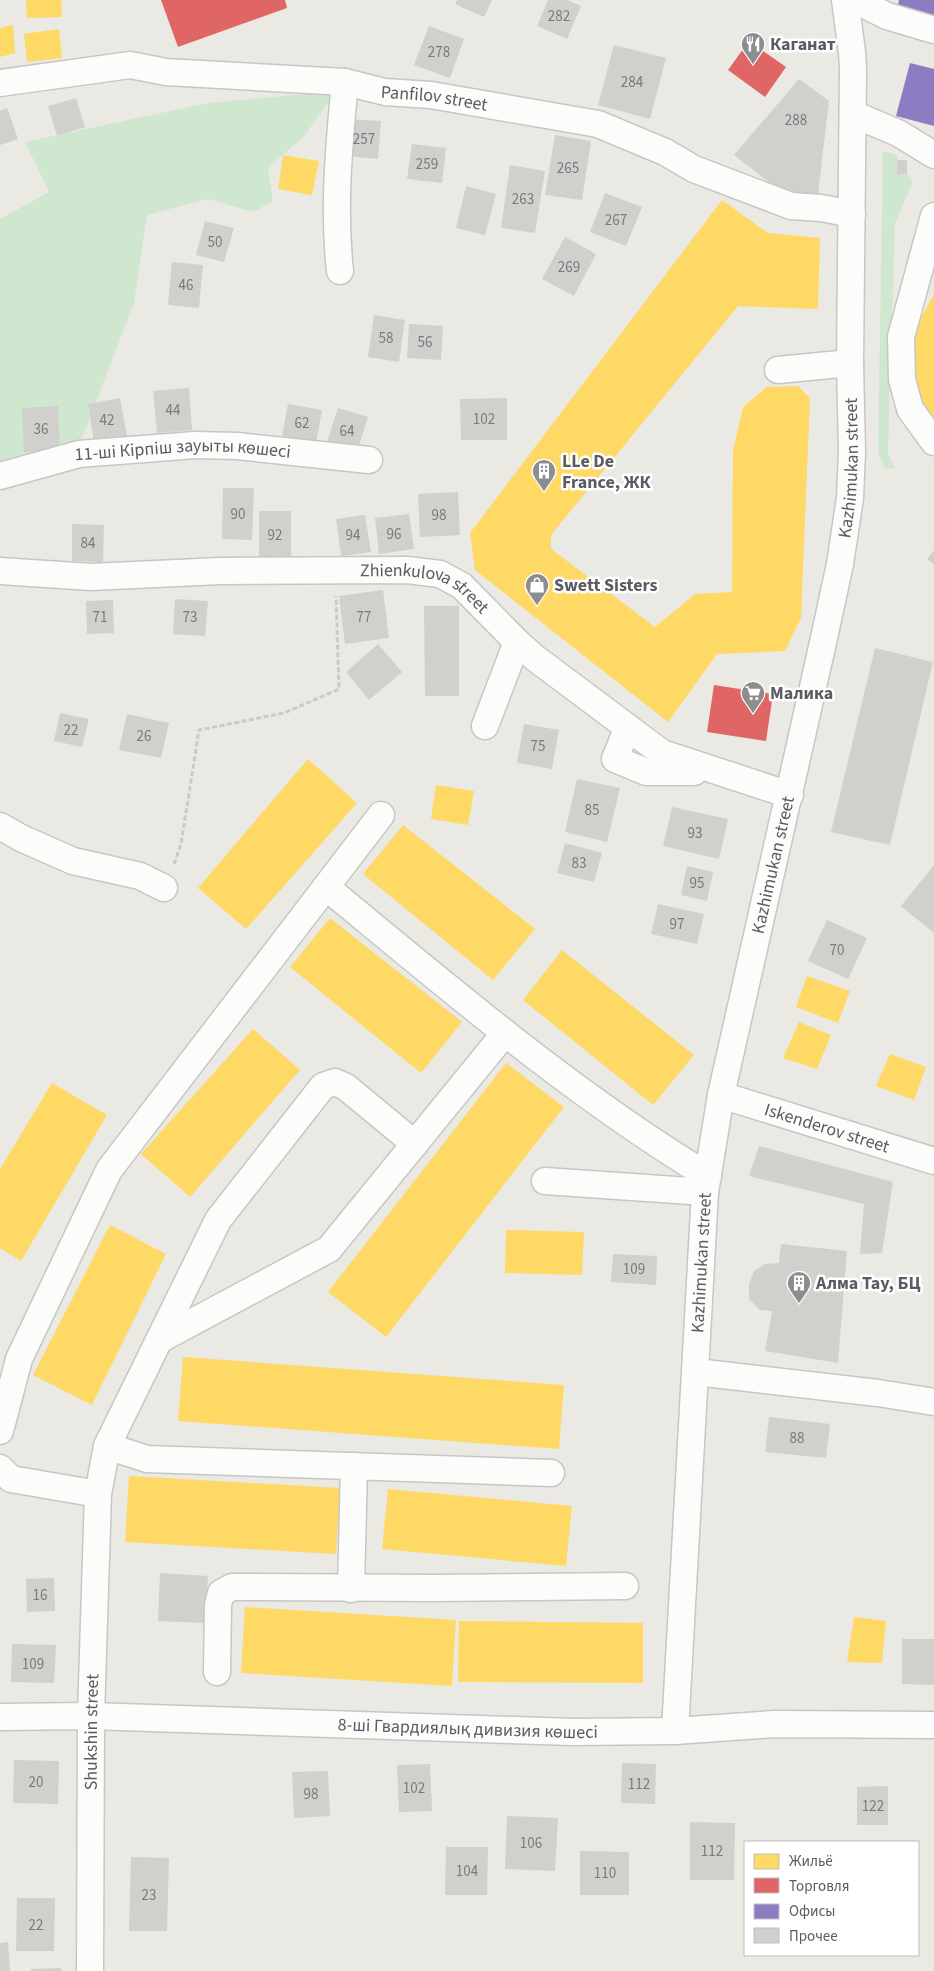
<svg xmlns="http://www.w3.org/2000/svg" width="934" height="1971" font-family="'Source Sans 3',sans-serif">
	<rect width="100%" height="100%" fill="#eae9e3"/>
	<!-- green -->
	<path fill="#d0e7cf" d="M336,91L305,135L268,168L273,201L253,212L208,199L147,215L134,303L77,451L14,457L0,461V219L49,192L25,142L208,103Z
		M883,151L897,155V175L907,174L913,182L895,223L888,453L895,468L885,469L878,452Z"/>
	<!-- homes -->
	<path fill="#ffd966" d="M26,0H61L62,17L27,18Z
		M13,25L15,53L0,57V28Z
		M59,29L62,58L27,62L24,34Z
		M283,155L319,161L312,195L278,189Z
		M722,200L768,233L820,238L818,309L738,306L551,535V549L655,627L695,594L732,592L733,451L743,407L767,387L798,386L810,398L801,618L785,651L717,654L668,722L475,570L470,533Z
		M934,294V417L916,398L911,336Z
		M308,759L357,803L246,929L198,888Z
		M436,785L474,791L468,825L431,819Z
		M403,825L535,929L493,980L363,874Z
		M330,918L462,1022L421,1073L290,967Z
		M562,950L694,1055L653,1105L523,1000Z
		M807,976L850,991L838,1023L796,1007Z
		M799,1022L831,1035L817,1069L783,1058Z
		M253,1029L300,1070L190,1197L141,1154Z
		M890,1054L926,1067L914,1100L876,1086Z
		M506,1063L564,1107L386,1337L328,1292Z
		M52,1083L107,1115L21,1261L0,1248V1169Z
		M110,1225L166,1254L92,1405L33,1375Z
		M506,1230L584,1232L582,1275L505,1273Z
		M183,1357L564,1385L559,1449L178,1421Z
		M129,1476L340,1488L336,1554L125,1542Z
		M388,1489L572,1506L566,1566L382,1549Z
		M245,1607L456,1620L452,1686L241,1673Z
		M854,1617L886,1621L882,1663L847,1662Z
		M459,1621L643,1623V1683L458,1682Z"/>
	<!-- shops -->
	<path fill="#e06666" d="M161,0H285L287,8L178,47Z
		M749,41L786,67L765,97L728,70Z
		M714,685L773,694L766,741L707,732Z"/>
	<!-- offices -->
	<path fill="#8e7cc3" d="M899,0H934V15L898,5Z
		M910,63L934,69V126L896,116Z"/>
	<!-- building -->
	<path fill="#d1d0cc" d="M457,0H492L484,17L455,4Z
		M548,0H567L581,6L567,39L537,26Z
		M429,26L464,39L450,78L414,65Z
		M614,45L666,58L650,119L598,105Z
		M799,79L829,101L818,194L781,192L734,155Z
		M76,98L85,127L57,136L48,106Z
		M7,108L18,139L0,145V111Z
		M350,119L381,121L378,159L347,156Z
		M555,135L591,141L582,200L545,195Z
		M412,144L446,148L442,183L407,179Z
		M897,160H907V174L897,175Z
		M510,165L545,171L535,233L501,228Z
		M466,186L496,194L485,235L456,228Z
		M605,193L642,207L626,246L590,232Z
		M205,221L234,228L224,262L196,255Z
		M565,237L596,254L574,296L542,279Z
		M172,262L203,265L199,308L168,305Z
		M374,315L405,320L399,362L368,357Z
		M409,324L443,326L441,360L407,358Z
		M189,388L192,430L157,433L153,391Z
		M120,398L127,436L94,442L88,404Z
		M507,398V440H461L460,399Z
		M288,404L322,410L316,443L282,436Z
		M58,406L60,451L24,452L22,408Z
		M338,408L368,417L356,455L326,445Z
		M223,488H254L252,540L222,539Z
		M458,492L460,535L420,537L418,494Z
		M259,511H291V559H259Z
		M409,514L414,549L379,554L375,518Z
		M365,515L371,552L341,556L336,519Z
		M72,524L104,525L103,562L72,561Z
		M934,550V564L927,559Z
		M383,590L389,638L345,644L339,596Z
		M175,599L208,601L205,636L173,634Z
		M113,600L114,633L87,634L86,601Z
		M424,606H459V696H425Z
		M378,644L402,672L369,700L346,672Z
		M875,648L933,662L890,845L831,832Z
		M60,713L89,719L82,747L54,741Z
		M127,714L169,723L161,758L119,750Z
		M524,724L559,730L552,769L517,763Z
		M577,779L620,788L607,842L565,832Z
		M672,807L728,819L719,859L663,846Z
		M565,843L602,853L594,882L557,873Z
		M934,865V933L901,906Z
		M687,866L713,872L707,901L681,895Z
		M658,904L704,914L697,944L651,934Z
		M827,920L867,938L848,979L808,961Z
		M759,1146L893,1182L882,1253L860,1254L864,1204L749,1176Z
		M781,1244L847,1251L838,1363L765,1351L772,1311L760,1310L749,1299V1284L754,1271L765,1264L779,1263Z
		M613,1254L657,1256L656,1285L611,1282Z
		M769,1417L830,1424L826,1458L765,1452Z
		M160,1573L208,1576L205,1623L158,1621Z
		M54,1578L55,1611L27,1612L26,1579Z
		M902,1639H934V1685L902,1684Z
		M12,1644L56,1645L54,1683L11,1682Z
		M14,1760L59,1761L58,1804L13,1803Z
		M622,1763L656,1764L655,1804L621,1803Z
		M430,1764L432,1811L399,1812L397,1765Z
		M328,1771L330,1816L294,1818L292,1772Z
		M888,1786V1825H857V1787Z
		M507,1816L558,1818L555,1871L505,1869Z
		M690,1822L735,1823L734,1880H690Z
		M446,1847H488L487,1895H445Z
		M580,1851L629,1852V1895H580Z
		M131,1857L169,1858L167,1931H129Z
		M17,1898H55L54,1951H16Z
		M8,1942L10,1971H0V1943Z
		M61,1968V1971H31V1969Z"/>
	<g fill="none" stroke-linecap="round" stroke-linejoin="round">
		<!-- minor casing -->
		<g stroke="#c6c7c5" stroke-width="29">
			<g id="minor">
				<path d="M855,0L887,16L934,30"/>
				<path id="s1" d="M0,83L130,65L166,72L345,82L385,92L431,95L598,124L665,152L694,169L791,206L821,208L852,214"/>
				<path d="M853,114L898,133L934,155"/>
				<path d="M934,216L901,337L902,379L910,409L934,442"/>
				<path d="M340,271C333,208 339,145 345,82"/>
				<path d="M778,370L850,363"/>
				<path id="s2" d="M0,476L79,454L195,445L237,446L369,460"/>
				<path id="s3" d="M0,571L91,577L220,571L407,570L440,574L462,586L517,642L535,658L662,753L790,795"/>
				<path d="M485,726L517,642"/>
				<path d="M627,729L615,759L646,772H694"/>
				<path d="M0,826L21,838L73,861L140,876L164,888"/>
				<path d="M326,887C449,988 571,1093 708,1176"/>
				<path id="s4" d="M721,1095L934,1161"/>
				<path d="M545,1181L705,1192"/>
				<path d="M159,1340L329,1249L505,1033"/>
				<path d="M696,1372L878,1393L934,1402"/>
				<path d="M0,1431L19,1359L109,1170L381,815"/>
				<path d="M107,1446L147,1459L551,1473"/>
				<path d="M0,1468L11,1479L98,1494"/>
				<path d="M351,1589L354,1466"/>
				<path d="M217,1672L218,1605L221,1593L232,1587L434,1588L625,1586"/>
				<path id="s5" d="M0,1717L91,1716L572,1732L675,1731L774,1724L934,1725"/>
				<path id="s6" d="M675,1731L705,1192L721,1095L824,638L840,564L850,498L852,452L850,363L853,69L852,52L845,0"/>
				<path id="s7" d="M90,1971L91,1716L98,1494L107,1446L218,1220L323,1086L335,1082L346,1087L415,1144"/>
			</g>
		</g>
		<!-- path -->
		<path stroke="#c6ccca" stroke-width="3" stroke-dasharray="5 2.5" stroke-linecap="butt" d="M174,864L181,844L199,730L284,713L339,689L336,596"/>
		<!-- minor -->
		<use href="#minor" stroke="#fcfcfb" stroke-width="26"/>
	</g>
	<!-- icons -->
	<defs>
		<g id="restaurant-pin" transform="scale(1.25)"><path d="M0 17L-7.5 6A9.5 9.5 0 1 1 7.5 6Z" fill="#8c8d8f" stroke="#fff"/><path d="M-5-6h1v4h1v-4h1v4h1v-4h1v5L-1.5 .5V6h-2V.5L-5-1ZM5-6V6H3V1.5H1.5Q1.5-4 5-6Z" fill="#fff"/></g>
		<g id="building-pin" transform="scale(1.25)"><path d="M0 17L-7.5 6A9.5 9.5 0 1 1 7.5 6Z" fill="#8c8d8f" stroke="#fff"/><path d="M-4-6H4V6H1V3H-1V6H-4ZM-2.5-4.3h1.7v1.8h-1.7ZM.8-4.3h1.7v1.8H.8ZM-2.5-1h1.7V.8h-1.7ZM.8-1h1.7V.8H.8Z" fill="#fff"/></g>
		<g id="shop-pin" transform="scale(1.25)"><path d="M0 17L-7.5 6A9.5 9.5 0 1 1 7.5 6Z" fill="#8c8d8f" stroke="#fff"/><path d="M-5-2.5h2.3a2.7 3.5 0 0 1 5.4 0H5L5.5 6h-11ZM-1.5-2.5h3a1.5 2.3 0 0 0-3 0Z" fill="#fff"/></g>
		<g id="supermarket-pin" transform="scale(1.25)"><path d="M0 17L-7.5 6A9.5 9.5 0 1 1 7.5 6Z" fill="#8c8d8f" stroke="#fff"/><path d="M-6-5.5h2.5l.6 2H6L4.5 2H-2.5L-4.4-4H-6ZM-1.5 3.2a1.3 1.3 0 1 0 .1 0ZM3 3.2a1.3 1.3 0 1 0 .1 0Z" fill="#fff"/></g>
	</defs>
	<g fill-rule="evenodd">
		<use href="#restaurant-pin" x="753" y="44"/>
		<use href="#building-pin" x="544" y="471"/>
		<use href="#shop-pin" x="537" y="585"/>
		<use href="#supermarket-pin" x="753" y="693"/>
		<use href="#building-pin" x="799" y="1283"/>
	</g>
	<g text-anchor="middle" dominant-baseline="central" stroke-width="5" stroke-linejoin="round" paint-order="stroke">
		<!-- number labels -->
		<g font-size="15" fill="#787a7e">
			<text x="559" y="16">282</text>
			<text x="439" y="52">278</text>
			<text x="632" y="82">284</text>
			<text x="796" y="120">288</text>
			<text x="364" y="139">257</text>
			<text x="427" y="164">259</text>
			<text x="568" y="168">265</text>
			<text x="523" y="199">263</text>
			<text x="616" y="220">267</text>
			<text x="215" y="242">50</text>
			<text x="569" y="267">269</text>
			<text x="186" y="285">46</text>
			<text x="386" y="338">58</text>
			<text x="425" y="342">56</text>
			<text x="173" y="410">44</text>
			<text x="484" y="419">102</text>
			<text x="107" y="420">42</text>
			<text x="302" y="423">62</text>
			<text x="41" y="429">36</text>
			<text x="347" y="431">64</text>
			<text x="238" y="514">90</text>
			<text x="439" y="515">98</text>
			<text x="394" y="534">96</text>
			<text x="275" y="535">92</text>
			<text x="353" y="535">94</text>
			<text x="88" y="543">84</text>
			<text x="100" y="617">71</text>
			<text x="190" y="617">73</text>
			<text x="364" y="617">77</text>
			<text x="71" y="730">22</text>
			<text x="144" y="736">26</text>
			<text x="538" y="746">75</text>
			<text x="592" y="810">85</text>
			<text x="695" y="833">93</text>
			<text x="579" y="863">83</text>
			<text x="697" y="883">95</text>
			<text x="677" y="924">97</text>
			<text x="837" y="950">70</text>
			<text x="634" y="1269">109</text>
			<text x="797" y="1438">88</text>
			<text x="40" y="1595">16</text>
			<text x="33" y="1664">109</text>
			<text x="36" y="1782">20</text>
			<text x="639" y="1784">112</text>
			<text x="414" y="1788">102</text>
			<text x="311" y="1794">98</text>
			<text x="873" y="1806">122</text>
			<text x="531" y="1843">106</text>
			<text x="712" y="1851">112</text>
			<text x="467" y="1871">104</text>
			<text x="605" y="1873">110</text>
			<text x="149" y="1895">23</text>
			<text x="36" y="1925">22</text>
		</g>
		<!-- poi labels -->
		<g font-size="18" font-weight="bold" fill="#595c62" stroke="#fff" text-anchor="start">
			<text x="770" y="44">Каганат</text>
			<text x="562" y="461">LLe De<tspan x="562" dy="21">France, ЖК</tspan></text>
			<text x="554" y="585">Swett Sisters</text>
			<text x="770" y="693">Малика</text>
			<text x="816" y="1283">Алма Тау, БЦ</text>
		</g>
		<!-- street labels -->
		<g font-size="18" fill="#595c62" stroke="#fff">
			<text stroke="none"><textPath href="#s1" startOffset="438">Panfilov street</textPath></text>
			<text stroke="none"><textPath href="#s2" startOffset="186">11-ші Кірпіш зауыты көшесі</textPath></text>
			<text stroke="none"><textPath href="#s6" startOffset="1279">Kazhimukan street</textPath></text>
			<text stroke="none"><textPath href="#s3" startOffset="430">Zhienkulova street</textPath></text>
			<text stroke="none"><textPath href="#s6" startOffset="874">Kazhimukan street</textPath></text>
			<text stroke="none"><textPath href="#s4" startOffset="111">Iskenderov street</textPath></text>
			<text stroke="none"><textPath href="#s6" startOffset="469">Kazhimukan street</textPath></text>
			<text stroke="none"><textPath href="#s5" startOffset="468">8-ші Гвардиялық дивизия көшесі</textPath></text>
			<text stroke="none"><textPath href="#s7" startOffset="239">Shukshin street</textPath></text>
		</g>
	</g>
	<!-- legend -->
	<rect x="744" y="1841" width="175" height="115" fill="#ffffff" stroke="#bdbec0"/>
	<rect x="754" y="1854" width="25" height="15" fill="#ffd966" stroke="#bdbec0"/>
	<text x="789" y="1866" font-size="15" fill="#595c62">Жильё</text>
	<rect x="754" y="1878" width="25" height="15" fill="#e06666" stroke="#bdbec0"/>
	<text x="789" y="1891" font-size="15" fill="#595c62">Торговля</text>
	<rect x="754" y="1904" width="25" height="15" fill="#8e7cc3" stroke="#bdbec0"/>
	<text x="789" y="1916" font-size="15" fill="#595c62">Офисы</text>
	<rect x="754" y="1928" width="25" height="15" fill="#d1d0cc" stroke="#bdbec0"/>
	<text x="789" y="1941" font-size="15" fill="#595c62">Прочее</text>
</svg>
